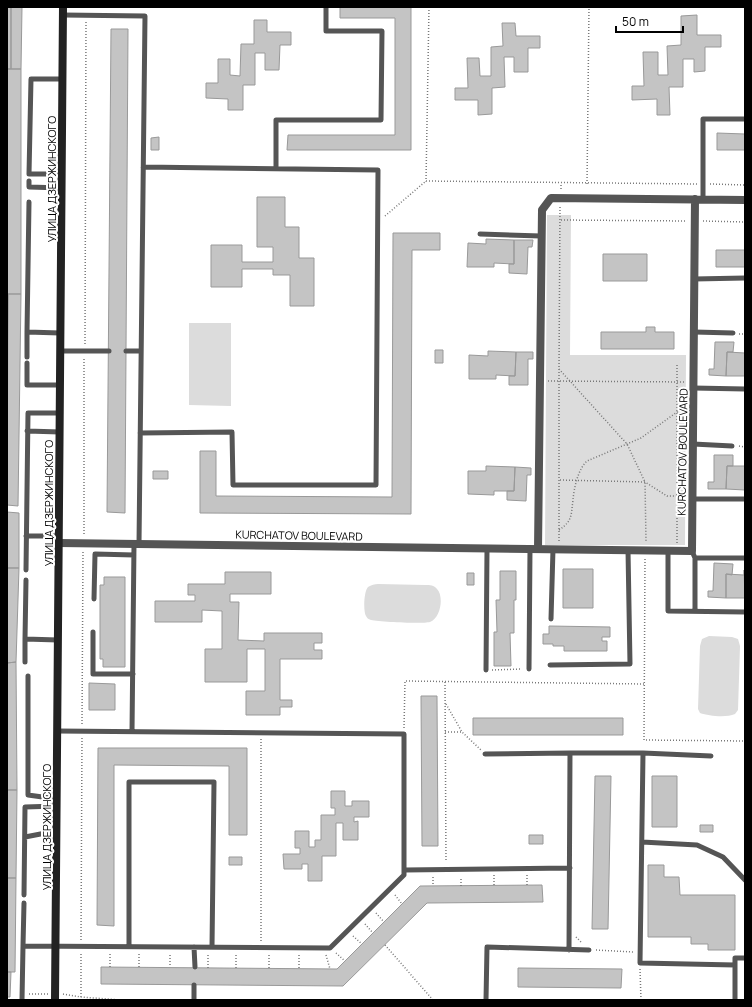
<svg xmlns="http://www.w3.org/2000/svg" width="752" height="1007" font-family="Manrope,sans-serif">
	<rect width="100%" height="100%" fill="#fff"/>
	<!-- green -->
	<path fill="#dcdcdc" d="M547,215H571L570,355H686L685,545H545Z
		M189,323H231V406L189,405Z
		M378,584L425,585C430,585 434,585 437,589C444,596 441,618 430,622C422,624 381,622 371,620C368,619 367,618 366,616C363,611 364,591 368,587C371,585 375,584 378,584Z
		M709,636L732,637L738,639L740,646L738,710L735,714C726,718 709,716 700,713L698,709L700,646L702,639Z"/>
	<!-- building -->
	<path fill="#c4c4c4" stroke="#999" d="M7,7H11V69H7Z
		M11,7H22L21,69H11Z
		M340,7H411V150H287L288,135H395V18H340Z
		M697,15V35H721V47H705V71L694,72V59H683V87H669L670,115H657V99L632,100V86H644L643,52H658V75H668L667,46L681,45V16Z
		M254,20H267V32H291V45H280L279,70H265V53H255V85H243V110H228V99L206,98V83H218V59H230V75L240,76L241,44H254Z
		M502,23H515L516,36H540V48H528V72H514V57H504L505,87L492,88V114L478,115V100H455V88H468L467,58H479L480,76H491V47L503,46Z
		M111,29H128L125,513L107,512Z
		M7,69H21V294H7Z
		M717,133L745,134V150H717Z
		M159,137V150H151V138Z
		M257,197H285V227H299V258H314V306H290V275H273V269H242V287H211V245H242V262H273V247H257Z
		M393,233H440V250H412L411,514L200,513V451H216V496L392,497Z
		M486,239L514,240V264L494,263V267H467L468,243L486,244Z
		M514,240H533L532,247H528L527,274L509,273V264H514Z
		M716,250H745V267H716Z
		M603,254H647V281H603Z
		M7,294H8L7,384Z
		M8,294H21L18,506L7,505Z
		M646,327H655V332H674V349H601V332H646Z
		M715,342H734L733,352H727L726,376L709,375V369H714Z
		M435,350H443V363H435Z
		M488,351L516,352L515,376L496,375V379H469V355L488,356Z
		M516,352H533V359H528V385H509V376H515Z
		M727,352L745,353V376H726Z
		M714,455H733V466H727L726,489H708V482H714Z
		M745,461V490L726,489L727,466H745Z
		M486,466L515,467L514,491H494V495L468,494V471H486Z
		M515,467L531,468V475H527L526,501L507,500V491H514Z
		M153,471H168V479H153Z
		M7,512L19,513V568H7Z
		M714,563L733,564L732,575L726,574V598L708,597V591H713Z
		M7,568H19L16,662L7,663Z
		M563,569H593V608H563Z
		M744,570L745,598H726V574L744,575Z
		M500,571H516V600H514V633H510L511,666H494V632H497L496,600H500Z
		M225,572H271V594H230V602H239L238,640L264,641V633H322V643H314V650H322V659H280V700H292V707H280V715H246V691H265V649H247V682H205V649H222V611L202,610V622H155V601H195V595H188V584H225Z
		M467,573H474V585H467Z
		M104,577H125V667H103V659H100V585H104Z
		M549,626L610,627V637H602V641H607V651H564V646H553V644H543V634H549Z
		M16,662L17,790H7V663Z
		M89,683L115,684V710H89Z
		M421,696H437L438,846H422Z
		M473,718H623V735H473Z
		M98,748H247V835H229V766L114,765V926L97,925Z
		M595,776H611L608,929H592Z
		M652,776H677V827H652Z
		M7,790H17L16,878H7Z
		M331,791H345V806H352V801H369V817H354V822L358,821V840H343V823H336V856H322V881H308V864H302V869H284L283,854H300V848H295V831H309V847H315V840H321V815H335V808H331Z
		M700,825H713V832H700Z
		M529,835H543V844H529Z
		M229,857H242V865H229Z
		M648,865H664V877H679L680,895H735V950H708V944H691V937H648Z
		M7,878H16L15,972H7Z
		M542,885L543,902L427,903L343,986L101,984V967L337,969L420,886Z
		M518,968L622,969L621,988L518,987Z
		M7,972H11L10,997H7Z"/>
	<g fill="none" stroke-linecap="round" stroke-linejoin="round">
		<!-- path -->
		<path stroke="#777" stroke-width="1.5" stroke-dasharray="1 2" stroke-linecap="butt" d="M429,7L426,181L697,184
			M587,184L589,7
			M710,184L745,185
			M561,189V183
			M560,207L559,369L627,444L645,482L646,541
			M385,216L426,181
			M561,220L687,221
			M703,221L745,222
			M739,334H745
			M85,344L86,22
			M559,369V541
			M548,381L686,382
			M739,446L745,447
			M560,480L645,482L667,496H684
			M559,530C573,521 571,514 573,500C574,488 578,469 587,461L641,438L677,412H684
			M84,534V358
			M677,543V365
			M645,559L644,740L745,741
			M492,670L522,669
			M445,682L446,862
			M446,704L462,732L481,750
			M82,724L83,552
			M404,728L405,681L644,684
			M445,732H461
			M261,739V941
			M494,875V886
			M433,877V886
			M527,885V874
			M461,886V877
			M395,895L402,904
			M376,913L384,922
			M365,924L373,933
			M353,936L362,944
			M576,937L582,943
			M81,940L82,738
			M385,945L433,1000
			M596,950L633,952
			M336,953L345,961
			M110,954V967
			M139,954V967
			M170,955V967
			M208,955V968
			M236,955V968
			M269,955V968
			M299,955V968
			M326,955L330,969
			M640,969L641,1000
			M29,994H48
			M63,994L81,997L121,1000
			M81,1000V954"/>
		<!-- lane -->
		<path stroke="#555" stroke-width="5" d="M63,15L145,16L139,544
			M276,169V120H381L382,31H326V7
			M62,174H29L31,79H62
			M29,181V187L62,188
			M703,199V119H745
			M29,202L27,332L60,333
			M480,234L541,236
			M694,279L745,278
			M694,332L733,333
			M60,351H109
			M126,351H141
			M27,357V332
			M27,363V385H60
			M693,388L745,389
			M27,431L60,432
			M140,433L232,432L233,485H376L378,170L143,167
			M693,444L732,446
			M692,499H745
			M26,536H59
			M668,551V611L745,612
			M692,551L695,558V611
			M695,558H745
			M26,570L28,413H60
			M26,580L25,639L58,640
			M94,599L95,554L134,555
			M551,619L553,549
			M93,632V674H133
			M25,662V639
			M550,665L630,664L628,550
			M529,669L530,549
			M486,670L487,549
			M28,676V795L57,799
			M132,732L134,544
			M570,753H643L640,963L735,965
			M643,753L711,756
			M485,754L570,753L569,950
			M25,837L56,831
			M642,842L697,845L723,857L745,880
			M405,870L570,868
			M24,895L25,807L57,806
			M24,903L23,946L330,948L404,875V734L57,731
			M129,946V782H214L212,947
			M194,947L195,967
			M194,985V1000
			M22,1000L23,946
			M486,1000L487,947L589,950
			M735,1000V958H745"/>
		<!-- street -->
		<path stroke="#555" stroke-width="8" d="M59,543L692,551L695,199
			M538,549L542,210L551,198L745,200"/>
		<!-- secondary -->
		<path stroke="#222" stroke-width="8" d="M55,1000L63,7"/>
	</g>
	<g text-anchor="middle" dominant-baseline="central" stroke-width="4" stroke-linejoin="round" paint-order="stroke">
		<!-- street labels -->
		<g font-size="11" fill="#000" stroke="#fff">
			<text transform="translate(51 179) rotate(-90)">УЛИЦА ДЗЕРЖИНСКОГО</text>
			<text transform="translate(682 452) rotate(-89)">KURCHATOV BOULEVARD</text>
			<text transform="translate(48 503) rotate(-90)">УЛИЦА ДЗЕРЖИНСКОГО</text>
			<text transform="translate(299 535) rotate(1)">KURCHATOV BOULEVARD</text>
			<text transform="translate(46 827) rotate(-90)">УЛИЦА ДЗЕРЖИНСКОГО</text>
		</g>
	</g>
	<!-- border -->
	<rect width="752" height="1007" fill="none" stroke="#000000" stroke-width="16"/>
	<!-- scale -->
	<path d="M616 26v6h67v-6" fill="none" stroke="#000000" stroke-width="2"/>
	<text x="622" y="26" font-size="12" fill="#000000" stroke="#ffffff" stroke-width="3" paint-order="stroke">50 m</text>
</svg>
